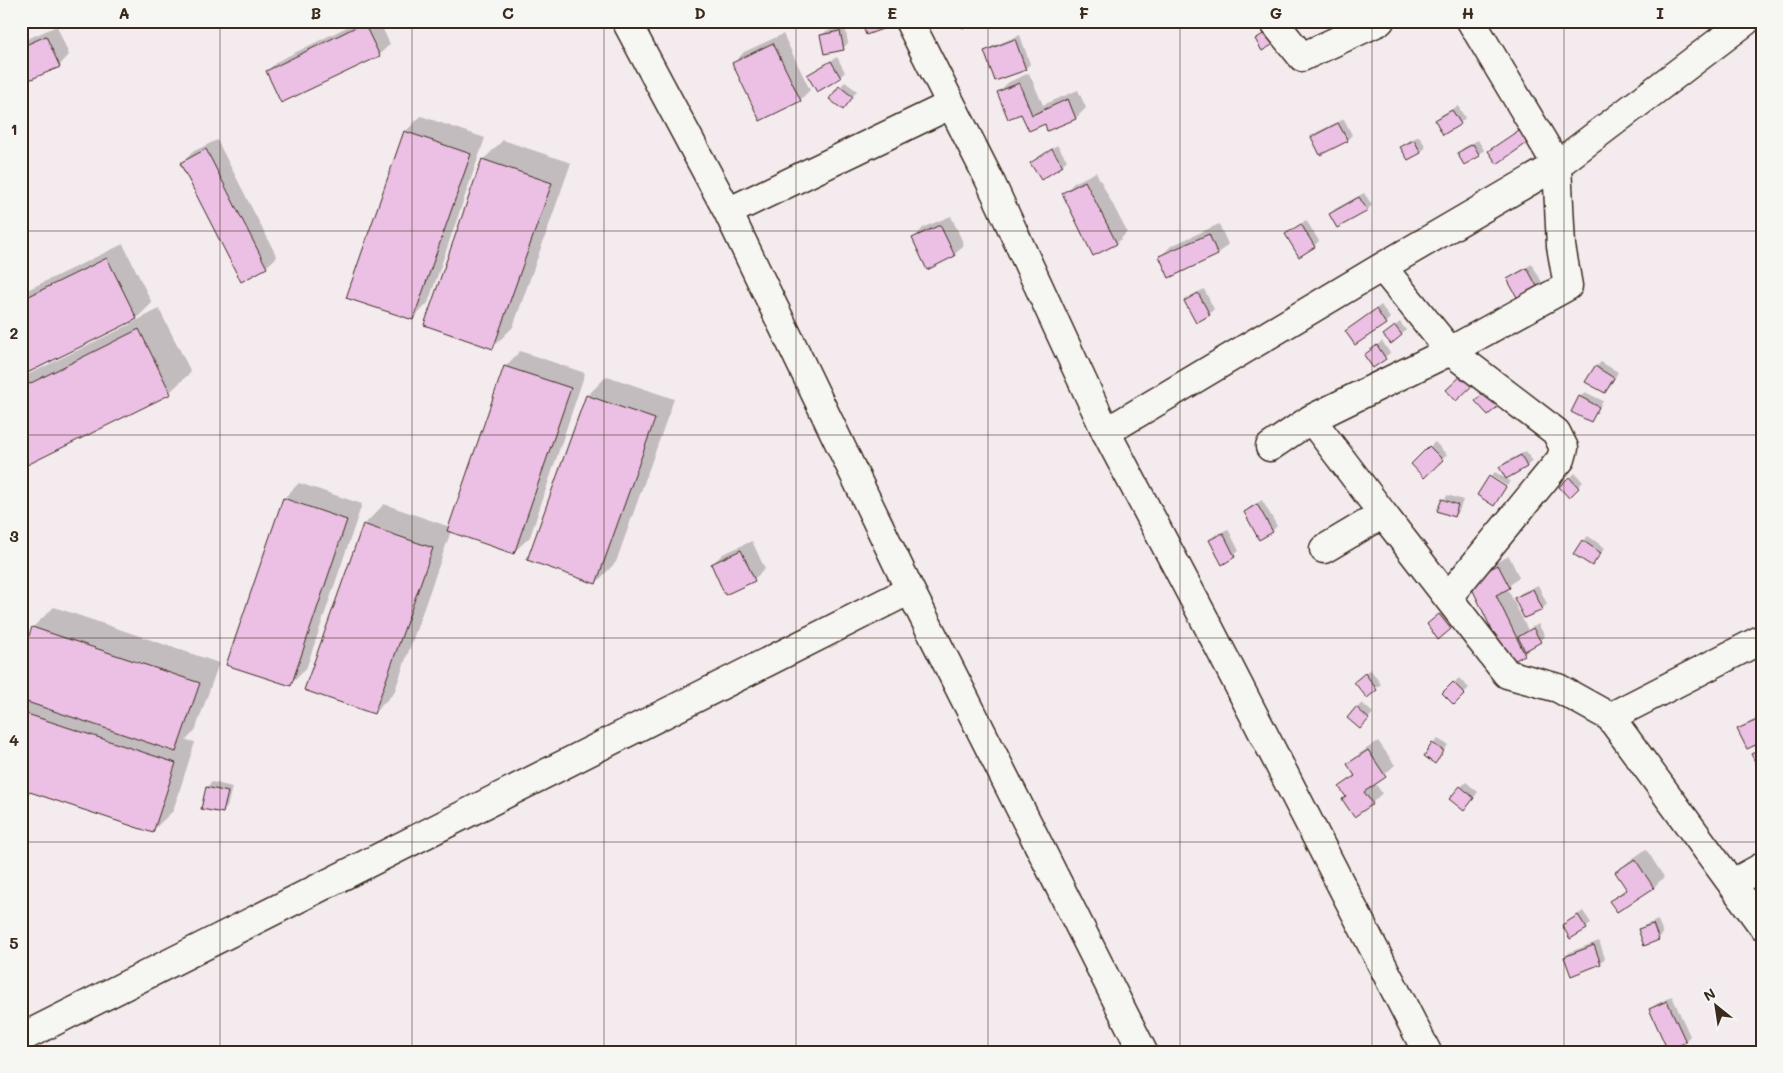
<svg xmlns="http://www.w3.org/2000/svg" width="1783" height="1073" font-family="Mali,sans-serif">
	<rect width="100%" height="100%" fill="#f4ebef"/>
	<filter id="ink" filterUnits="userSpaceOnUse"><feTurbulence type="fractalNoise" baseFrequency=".02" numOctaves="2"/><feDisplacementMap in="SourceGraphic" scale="10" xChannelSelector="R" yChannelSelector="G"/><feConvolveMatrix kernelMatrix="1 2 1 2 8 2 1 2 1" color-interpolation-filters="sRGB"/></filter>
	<g filter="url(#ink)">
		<!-- shadow -->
		<path fill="#0003" d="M359,21H379L390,44L379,55L267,71L278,61Z
			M863,21H892L887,26Z
			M57,26L69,55L59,66L21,60V46L27,39Z
			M845,27L848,43L843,48L821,36L826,31Z
			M783,34L810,90L800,100L734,63L744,52Z
			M1020,35L1030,64L1025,69L986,52L991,47Z
			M837,57L845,72L840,77L818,90L809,75L814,71Z
			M1029,73L1043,105L1078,90L1086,108L1076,118L1045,123L1022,112L998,92L1009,82Z
			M845,82L857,91L848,103L840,87Z
			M1458,106L1465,118L1460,123L1436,120L1441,115Z
			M421,116L485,138L428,303L413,319L405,132Z
			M1344,119L1352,135L1347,140L1313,137L1317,132Z
			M1419,136L1426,147L1421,152L1408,159L1402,147L1407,142Z
			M217,140L277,257L266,267L181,163L192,152Z
			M503,140L571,163L513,327L493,347L483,160Z
			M1478,140L1484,150L1479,155L1459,153L1463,148Z
			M1057,145L1067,160L1062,165L1032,163Z
			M1096,172L1127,232L1117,243L1094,254L1063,194L1074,183Z
			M1364,193L1372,205L1367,210L1331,214L1335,209Z
			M951,216L964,245L954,255L914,238L924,227Z
			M1306,220L1319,241L1314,246L1287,234Z
			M1219,224L1228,244L1218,254L1160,257L1171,246Z
			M123,244L152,303L132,323L159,309L191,372L170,392L21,467V378L131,324L129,322L21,375V293Z
			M1532,264L1543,284L1539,289L1509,279L1514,274Z
			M1204,289L1214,309L1209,314L1186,301L1191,296Z
			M1381,305L1390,318L1385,323L1346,331Z
			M1400,322L1406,330L1401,335L1390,330Z
			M1382,341L1390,353L1373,366L1365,355Z
			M520,351L585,373L530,537L514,552L451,531L394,693L374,713L364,525L384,504L450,527L505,367Z
			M1601,362L1618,372L1610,387L1605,392L1596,367Z
			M607,376L674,399L616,562L596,583L587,396Z
			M1585,392L1603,401L1595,415L1590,420L1580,397Z
			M1435,442L1447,455L1424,476L1412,464Z
			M1526,451L1532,461L1527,466L1501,467L1506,462Z
			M1495,472L1510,481L1507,486L1491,476Z
			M1575,473L1583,482L1569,496L1561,487Z
			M299,483L362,504L306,669L290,685L284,498Z
			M1448,495L1463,500L1459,511L1454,516L1443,500Z
			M1262,500L1277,526L1272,531L1245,512L1250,507Z
			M1228,529L1239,551L1222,563L1210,540L1215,535Z
			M1588,536L1605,548L1592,565L1583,541Z
			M752,541L765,569L754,579L726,593L712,564L723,554Z
			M1509,556L1519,577L1507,588L1528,630L1538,624L1545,636L1524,654L1480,570Z
			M1538,585L1547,604L1542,609L1516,598L1521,593Z
			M54,607L219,663L195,731L186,740L195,742L173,811L152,831L21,788V662L33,627Z
			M1445,610L1455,624L1439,638L1433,619Z
			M1370,669L1381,684L1367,696L1361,677Z
			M1459,678L1469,688L1454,703L1443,693Z
			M1362,703L1373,713L1365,722L1357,708Z
			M1762,716V741L1739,729L1744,725Z
			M1438,739L1448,745L1435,762L1433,744Z
			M1378,741L1395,765L1375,783L1382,793L1372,803L1347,796L1341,787L1355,774L1348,765L1359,754Z
			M1762,745V773L1752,754Z
			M212,782L232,787L227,807L222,812L207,787Z
			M1466,782L1478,792L1469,804L1461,787Z
			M1646,849L1664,877L1654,887L1617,911L1611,901L1627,887L1617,872L1628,862Z
			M1702,865L1730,889L1721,895Z
			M1583,911L1591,923L1586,928L1563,925Z
			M1658,920L1663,934L1658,939L1640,930L1645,925Z
			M1599,941L1605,958L1600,963L1565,957L1570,952Z
			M1672,996L1690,1036L1685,1041L1650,1010L1655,1005Z"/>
		<!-- building -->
		<path fill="#ecc0e4" stroke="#3b2a1e" d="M861,21H886L888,27L866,35Z
			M959,21H974L963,28Z
			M364,23L380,56L281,103L266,71Z
			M1270,30L1277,42L1262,51L1255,39Z
			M840,31L844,50L824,54L820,35Z
			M46,36L60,67L29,80L21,63V47Z
			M1015,39L1026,70L995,81L984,51Z
			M773,43L801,101L760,121L732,63Z
			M831,61L841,78L817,92L807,75Z
			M1019,83L1032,115L1068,99L1076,119L1047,131L1045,124L1029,131L1021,114L1008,119L997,92Z
			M839,86L853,97L843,110L829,99Z
			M1452,110L1461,124L1443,135L1435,120Z
			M1338,123L1348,141L1320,155L1311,137Z
			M1522,128L1530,141L1497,164L1488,151Z
			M404,131L471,154L413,320L346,298Z
			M1414,140L1421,153L1408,160L1400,147Z
			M1473,144L1480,156L1464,165L1457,153Z
			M206,149L267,268L241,282L180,163Z
			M1052,149L1063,166L1041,180L1030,163Z
			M482,159L552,183L493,349L424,325Z
			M1085,181L1117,244L1093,256L1062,193Z
			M1359,197L1368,211L1337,228L1329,214Z
			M1301,224L1315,247L1299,257L1285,234Z
			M940,225L955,256L927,270L912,238Z
			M1209,234L1218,255L1169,278L1159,256Z
			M107,258L137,319L21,376V300Z
			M1527,268L1539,290L1519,301L1507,279Z
			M1198,293L1210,315L1196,323L1184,301Z
			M1376,309L1386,324L1355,345L1345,331Z
			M1395,326L1402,335L1391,344L1383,335Z
			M139,329L171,394L21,468V388Z
			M1377,345L1386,359L1373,368L1364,355Z
			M504,366L571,388L514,554L447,531Z
			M1595,366L1614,378L1605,393L1585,382Z
			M1465,372L1475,383L1456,401L1446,390Z
			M1489,389L1501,404L1488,415L1475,401Z
			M586,395L655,419L596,584L527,560Z
			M1579,396L1599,407L1591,422L1571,412Z
			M1429,446L1443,460L1424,478L1411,464Z
			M1521,455L1527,467L1506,479L1499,467Z
			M1489,476L1506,487L1494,506L1477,495Z
			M1569,477L1579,488L1569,498L1559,487Z
			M283,498L347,520L291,686L226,665Z
			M1442,499L1458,505L1454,517L1437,511Z
			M1257,504L1273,532L1259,540L1244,512Z
			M363,524L433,548L374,714L304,690Z
			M1223,533L1235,557L1222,565L1209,540Z
			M1582,540L1601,553L1592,566L1573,554Z
			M741,550L755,581L725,595L711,564Z
			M1498,565L1510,588L1496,595L1525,655L1508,664L1468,580Z
			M1533,589L1543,610L1524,618L1514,598Z
			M1439,614L1451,629L1438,640L1427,624Z
			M32,627L200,683L176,752L21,700V658Z
			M1533,628L1541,642L1525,651L1518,637Z
			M1365,673L1377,690L1367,698L1354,682Z
			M1453,682L1465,694L1454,705L1442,693Z
			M1356,707L1369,719L1360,729L1347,718Z
			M21,712L176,763L153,833L21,789Z
			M1762,718V742L1747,749L1737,729Z
			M1432,743L1444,751L1435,764L1424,756Z
			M1762,749V775L1751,754Z
			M1368,750L1386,777L1364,792L1373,804L1354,817L1342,799L1346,797L1339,787L1355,776L1347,764Z
			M1460,786L1474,798L1464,811L1449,799Z
			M206,787L228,792L223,813L201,809Z
			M1635,859L1654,888L1617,912L1609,901L1627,890L1615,872Z
			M1578,915L1587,929L1570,939L1562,925Z
			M1653,924L1659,940L1644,946L1638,929Z
			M1594,945L1601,964L1571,976L1564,957Z
			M1667,1001L1686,1042L1668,1051L1649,1009Z"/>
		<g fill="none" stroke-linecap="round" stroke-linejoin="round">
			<!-- street casing -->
			<g stroke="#3b2a1e" stroke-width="31">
				<path id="street" d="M626,21L728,212L910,590L1143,1052
					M1273,21L1302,57L1380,21
					M728,212L950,105
					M1382,267L1450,351L1556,432L1564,448L1561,459L1448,597
					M1311,419L1450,351L1568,286L1561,246L1557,165L1471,21
					M1106,432L1382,267L1557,165L1746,21
					M1270,447L1311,419L1383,514
					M1324,549L1383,514L1507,674L1558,688L1610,717L1762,925
					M1610,717L1762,639
					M1733,883L1762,867
					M21,1038L910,590"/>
			</g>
			<!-- secondary casing -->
			<g stroke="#3b2a1e" stroke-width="31">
				<path id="secondary" d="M909,21L989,179L1106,432L1206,622L1427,1052"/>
			</g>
			<!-- street -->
			<use href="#street" stroke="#f6f6f2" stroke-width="28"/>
			<!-- secondary -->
			<use href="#secondary" stroke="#f6f6f2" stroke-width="28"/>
		</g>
	</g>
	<!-- grid -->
	<path fill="none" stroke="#3b2a1e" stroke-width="1" stroke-opacity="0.55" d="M220,21V1052M412,21V1052M604,21V1052M796,21V1052M988,21V1052M1180,21V1052M1372,21V1052M1564,21V1052M21,231H1762M21,435H1762M21,638H1762M21,842H1762"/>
	<!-- margin -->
	<rect width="1783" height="1073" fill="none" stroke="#f6f6f2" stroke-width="55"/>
	<!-- north arrow -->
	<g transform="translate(1716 1006) rotate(330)" stroke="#f6f6f2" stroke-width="4" paint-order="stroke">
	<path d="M0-4L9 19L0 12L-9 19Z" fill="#3b2a1e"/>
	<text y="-8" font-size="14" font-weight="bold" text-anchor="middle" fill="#3b2a1e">N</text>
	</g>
	<rect x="28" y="28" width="1728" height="1018" fill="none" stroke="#3b2a1e" stroke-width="2"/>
	<g font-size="16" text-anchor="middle" font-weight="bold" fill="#3b2a1e">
		<text x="124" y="19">A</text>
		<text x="316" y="19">B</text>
		<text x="508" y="19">C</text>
		<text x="700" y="19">D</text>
		<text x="892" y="19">E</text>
		<text x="1084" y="19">F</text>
		<text x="1276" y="19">G</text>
		<text x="1468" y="19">H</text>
		<text x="1660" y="19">I</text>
		<text x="14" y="135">1</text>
		<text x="14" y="339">2</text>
		<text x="14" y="542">3</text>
		<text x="14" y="746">4</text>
		<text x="14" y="949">5</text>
	</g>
</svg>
